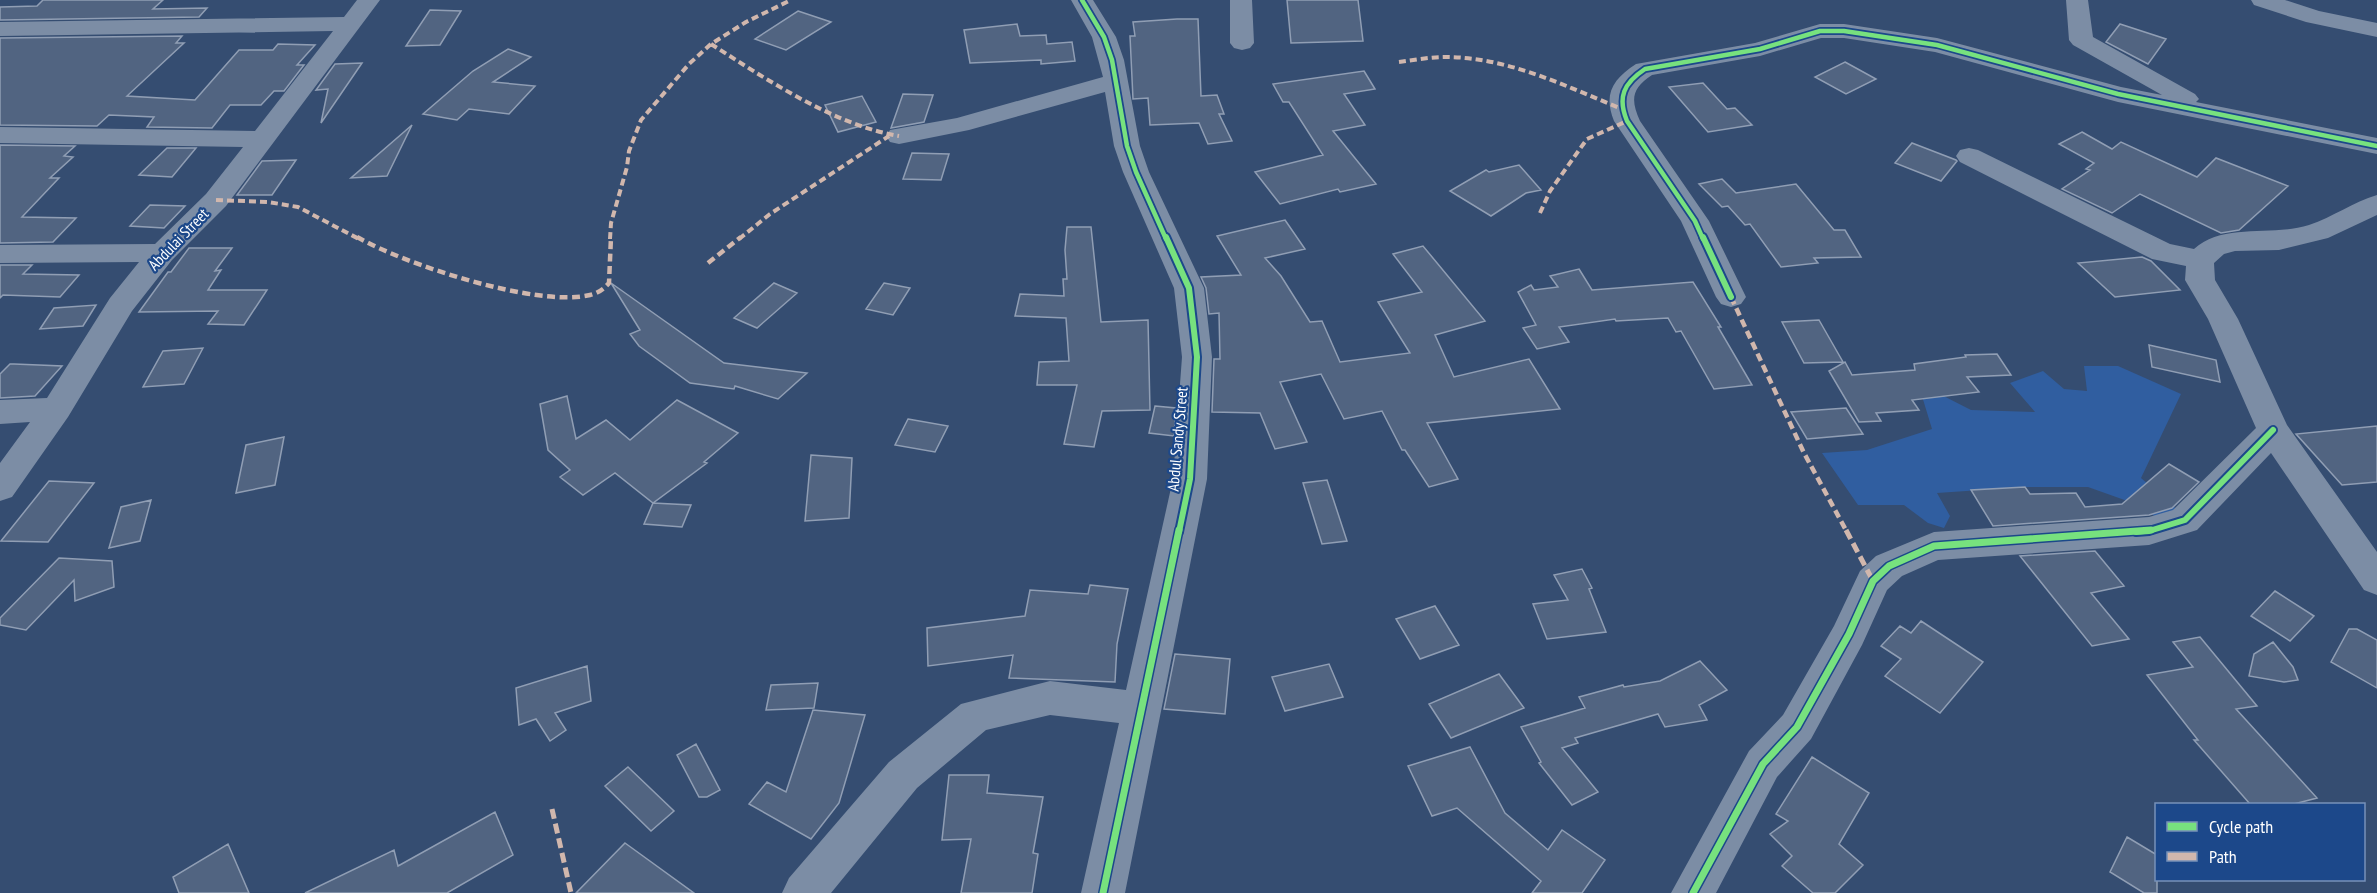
<svg xmlns="http://www.w3.org/2000/svg" width="2377" height="893" font-family="'PT Sans Narrow',sans-serif">
	<rect width="100%" height="100%" fill="#354d71"/>
	<!-- green -->
	<path fill="#305ea0" d="M2084,366H2118L2181,394L2141,478L2181,513L2161,520L2133,503L2088,487H2025L1937,493L1950,516L1944,528L1928,523L1904,505H1858L1822,453L1867,450L1932,429L1918,383L1971,410L2035,412L2010,383L2043,371L2064,389L2087,391Z"/>
	<!-- building -->
	<path fill="#516481" stroke="#909eb4" stroke-width="1.5" d="M43,0H163L153,9L207,8L199,17L0,20V7L37,6Z
		M1287,0H1358L1363,41L1291,43Z
		M430,10L461,11L440,45L406,46Z
		M798,11L831,22L786,50L755,39Z
		M1177,19H1198L1201,96L1217,95L1224,114H1219L1232,141L1208,144L1199,123L1150,125L1148,98L1133,99L1130,36H1135L1133,22Z
		M1017,24L1020,36L1046,35L1047,44L1072,42L1075,61L1041,64V60L970,63L964,30Z
		M2120,24L2166,39L2148,64L2106,42Z
		M182,36L176,43H184L127,96L195,100L239,50H273L278,44L315,45L297,65H304L284,91H274L261,105H230L212,128L147,127L154,117L109,115L97,126L0,125V38Z
		M508,49L531,57L493,82L535,86L509,114L469,109L457,120L423,114L473,71Z
		M1845,62L1876,79L1846,94L1815,77Z
		M362,63L321,123L328,89L316,90L335,64Z
		M1364,71L1375,89L1344,94L1365,125L1333,131L1376,184L1340,192L1338,189L1280,204L1255,172L1323,155L1289,102H1283L1273,84Z
		M1703,83L1727,109L1735,108L1752,125L1708,132L1669,87Z
		M903,94L933,95L924,122L891,128Z
		M862,96L876,122L838,132L825,105Z
		M412,125L387,176L351,178Z
		M2082,132L2112,149L2121,142L2197,177L2216,158L2288,186L2239,230L2221,233L2140,194L2112,213L2062,189L2090,170L2086,169L2094,163L2059,144Z
		M1912,143L1956,160L1957,161L1941,181L1895,163Z
		M0,145L75,146L64,156L73,157L50,178H59L22,217L76,218L53,242L0,243Z
		M167,148H196L172,177L139,175Z
		M912,153L949,154L941,180L903,179Z
		M296,160L272,195H237L262,161Z
		M1519,165L1541,190L1526,193L1491,216L1450,191L1486,170L1489,172Z
		M1722,179L1736,193L1796,184L1834,230H1845L1861,257L1814,258L1818,263L1781,267L1750,224L1745,225L1728,206L1722,207L1699,184Z
		M150,205L185,206L164,228L130,226Z
		M1285,220L1305,249L1265,258L1281,276L1310,322L1322,321L1340,362L1410,353L1378,302L1422,292L1393,254L1423,246L1485,321L1435,335L1454,377L1529,359L1560,409L1427,423L1458,479L1429,487L1405,450H1402L1382,411L1344,419L1321,374L1280,382L1307,442L1275,449L1260,413L1212,412L1214,359H1220L1219,313L1209,314L1206,288L1201,277L1241,275L1217,236Z
		M1067,227H1091L1101,322L1148,320L1150,410L1102,411L1094,447L1064,444L1077,385H1037L1039,362L1069,361L1066,318L1015,316L1020,294L1064,296L1063,279H1067L1065,250Z
		M189,248H232L215,271L221,270L208,290H267L244,325L208,324L218,311L139,312L168,272H171Z
		M2142,257L2151,261L2180,290L2115,297L2078,263Z
		M0,265H32L23,274L79,275L60,297L3,295L0,298Z
		M1579,269L1592,290L1693,282L1721,327H1718L1752,385L1714,389L1681,331L1676,332L1668,318L1616,321L1615,319L1559,327L1569,342L1537,349L1523,328L1536,325L1518,292L1531,285L1534,290L1558,287L1550,276Z
		M611,283L724,363L807,373L778,399L735,386L734,389L690,383L639,346L630,334L640,330Z
		M774,283L797,293L757,328L734,318Z
		M884,283L910,288L893,315L866,309Z
		M96,305L83,326L40,329L54,308Z
		M1819,320L1843,362L1804,363L1782,322Z
		M2149,345L2216,360L2220,382L2152,367Z
		M203,348L184,384L143,387L163,351Z
		M1997,354L2011,375L1967,377L1979,392L1912,400L1919,410L1876,413L1881,421L1859,422L1829,371L1845,362L1852,375L1915,370L1914,364L1966,357L1965,355Z
		M10,364H14L62,366L35,396L0,398V374Z
		M567,396L576,439L606,420L630,440L677,400L738,433L704,462L707,463L653,503L615,473L583,495L560,477L570,470L548,450L540,404Z
		M1155,406L1176,408L1174,436L1149,433Z
		M1846,408L1863,434L1807,439L1791,412Z
		M908,419L948,426L935,452L895,445Z
		M2377,426V482L2342,485L2296,434Z
		M284,437L275,485L236,493L246,445Z
		M811,455L852,458L849,518L805,521Z
		M2169,464L2199,482L2172,508L2149,515L1993,526L1971,490L2025,487L2030,494L2076,493L2085,507L2122,504Z
		M1327,480L1347,541L1322,544L1303,483Z
		M49,481L94,483L48,542L1,541Z
		M151,500L140,541L109,548L121,507Z
		M653,503L691,505L682,527L644,524Z
		M2095,551L2124,586L2091,593L2129,639L2092,646L2020,556Z
		M59,558L112,561L114,587L75,601L74,580L26,630L0,625V618Z
		M1582,569L1592,588L1589,589L1606,632L1547,639L1533,604L1568,600L1554,575Z
		M1090,585L1128,589L1117,644L1115,682L1009,678L1013,655L928,666L927,628L1025,616L1030,590L1088,594Z
		M2275,591L2314,616L2290,641L2251,616Z
		M1435,606L1459,645L1420,659L1396,619Z
		M1921,621L1983,662L1940,713L1885,676L1901,659L1881,646L1900,626L1911,633Z
		M2349,629H2357L2377,640V688L2331,662Z
		M2200,637L2257,706L2236,709L2317,798L2294,804H2250L2194,740H2198L2147,675L2193,667L2173,642Z
		M2273,642L2293,667L2298,680L2284,682L2249,676L2254,654Z
		M1175,654L1230,659L1225,714L1164,709Z
		M1700,661L1727,690L1699,705L1707,720L1665,727L1658,714L1575,738L1578,743L1562,748L1598,792L1572,805L1539,763L1541,762L1521,727L1585,708L1579,697L1623,685L1624,687L1660,681Z
		M1329,664L1343,697L1285,711L1272,677Z
		M587,666L591,701L555,713L566,730L550,741L536,719L519,725L516,688Z
		M1499,674L1524,708L1451,738L1429,704Z
		M818,683L814,708L766,710L771,685Z
		M813,710L865,715L839,803L811,839L749,804L767,782L786,792Z
		M696,744L720,790L707,797H699L677,755Z
		M1470,747L1505,813L1548,850L1562,830L1605,860L1582,893H1532L1541,881L1457,808L1432,816L1408,766Z
		M1812,757L1869,793L1839,844L1863,865L1835,893H1813L1782,866L1792,856L1770,834L1788,821L1776,814Z
		M628,767L674,811L651,831L605,786Z
		M949,775H989L987,793L1043,797L1033,853L1038,854L1032,893H961L971,839L942,840Z
		M495,812L513,855L447,893H305L394,850L398,866Z
		M2127,837L2157,855V893H2144L2110,872Z
		M625,843L694,893H576Z
		M228,844L249,893H179L173,877Z"/>
	<g fill="none" stroke-linecap="round" stroke-linejoin="round">
		<!-- minor -->
		<path fill="#7c8da5" fill-rule="evenodd" d="M357,0H380L226,206L172,260L132,311L68,417L12,497L0,501V463L30,422L0,424V400L47,398L110,298L139,262L0,263V245L155,244L206,194L243,147L0,143V127L255,131L333,31L0,36V22L344,17Z
			M1071,0H1093L1116,37L1124,60L1140,146L1149,172L1204,288L1212,357L1207,479L1125,893H1081L1119,723L1050,715L986,730L917,788L831,893H782L789,878L889,762L961,704L1050,681L1126,690L1173,479L1182,357L1174,288L1123,172L1114,146L1105,92L969,130L899,144L890,142L886,136L890,130L957,118L1103,77L1092,37Z
			M1230,0H1252L1254,43L1250,48L1242,50L1234,48L1230,43Z
			M2066,0H2088L2093,37L2195,94L2199,99L2196,102L2377,138V154L2118,102L1935,52L1844,38H1821L1760,56L1652,75C1632,88 1630,99 1640,121L1709,221L1746,297L1741,304L1731,307L1721,304L1716,297L1681,221L1614,121C1603,94 1613,79 1636,64L1755,43L1820,24H1844L1937,38L2121,87L2162,95L2073,45L2069,40Z
			M2251,0H2285L2319,11L2377,23V37L2306,22L2254,5Z
			M1969,148L1978,150L2170,244L2194,249C2224,222 2273,237 2309,225C2333,217 2353,202 2377,195V215L2328,238L2279,250L2235,251L2224,254L2214,263L2215,280L2238,319L2287,425L2377,552V595L2364,590L2271,453L2197,530L2149,545L1938,560L1902,576L1887,590L1862,645L1811,739L1777,777L1716,893H1671L1749,751L1783,715L1834,626L1860,571L1876,556L1934,532L2149,517L2173,510L2256,428L2208,319L2185,280L2186,266L2152,259L1960,162L1956,156L1960,150Z"/>
		<!-- quiet-far2 -->
		<path stroke="#d1b7ad" stroke-width="4" stroke-dasharray="7 4" stroke-linecap="butt" d="M711,44C766,79 834,125 899,136
			M1399,62C1414,60 1430,57 1445,57C1508,57 1565,86 1622,109
			M216,200L268,202L298,207L359,239
			M1540,213L1550,191L1587,139L1627,121
			M610,239L611,223L627,167L629,151L641,120L689,64L711,44L746,22L791,0
			M739,239L770,214L889,136"/>
		<!-- quiet-far1 -->
		<path stroke="#d1b7ad" stroke-width="4.5" stroke-dasharray="8 4.5" stroke-linecap="butt" d="M357,237C404,264 537,308 590,295C598,293 604,289 609,283L611,237
			M708,263L741,237
			M1731,297L1804,453L1847,532"/>
		<!-- quiet -->
		<path stroke="#d1b7ad" stroke-width="5" stroke-dasharray="10 5" stroke-linecap="butt" d="M1846,530L1873,581
			M552,809L571,893"/>
		<!-- cycleway-far2 casing -->
		<g stroke="#1c488a" stroke-width="8">
			<path id="cycleway-far2" d="M1082,0L1104,37L1112,60L1127,146L1136,172L1166,239
				M1703,239L1695,221L1627,121C1617,97 1624,83 1645,69L1760,49L1820,31H1844L1937,45L2118,94L2377,146"/>
		</g>
		<!-- cycleway-far1 casing -->
		<g stroke="#1c488a" stroke-width="10">
			<path id="cycleway-far1" d="M1166,237L1189,288L1197,357L1190,479L1179,532
				M1703,237L1731,297
				M2136,532L2149,531L2185,520L2273,430"/>
		</g>
		<!-- cycleway casing -->
		<g stroke="#1c488a" stroke-width="10">
			<path id="cycleway" d="M1103,893L1179,530
				M1693,893L1763,764L1797,727L1849,634L1873,581L1889,566L1934,546L2151,530"/>
		</g>
		<!-- cycleway-far2 -->
		<use href="#cycleway-far2" stroke="#77e17e" stroke-width="4.5"/>
		<!-- cycleway-far1 -->
		<use href="#cycleway-far1" stroke="#77e17e" stroke-width="6"/>
		<!-- cycleway -->
		<use href="#cycleway" stroke="#77e17e" stroke-width="7"/>
	</g>
	<g text-anchor="middle" dominant-baseline="central" stroke-width="4.5" stroke-linejoin="round" paint-order="stroke">
		<!-- street labels -->
		<g font-size="16" fill="#fff" stroke="#1c488a">
			<text transform="translate(178 239) rotate(-46)">Abdulai Street</text>
			<text transform="translate(1177 439) rotate(-85)">Abdul Sandy Street</text>
		</g>
	</g>
	<!-- legend -->
	<rect x="2155" y="803" width="210" height="78" fill="#1c488a" stroke="#7791b9" stroke-width="1.5"/>
	<rect x="2167" y="822" width="30" height="9" fill="#77e17e" stroke="#7791b9" stroke-width="1.5"/>
	<text x="2209" y="833" font-size="18" fill="#ffffff">Cycle path</text>
	<rect x="2167" y="852" width="30" height="9" fill="#d1b7ad" stroke="#7791b9" stroke-width="1.5"/>
	<text x="2209" y="863" font-size="18" fill="#ffffff">Path</text>
</svg>
